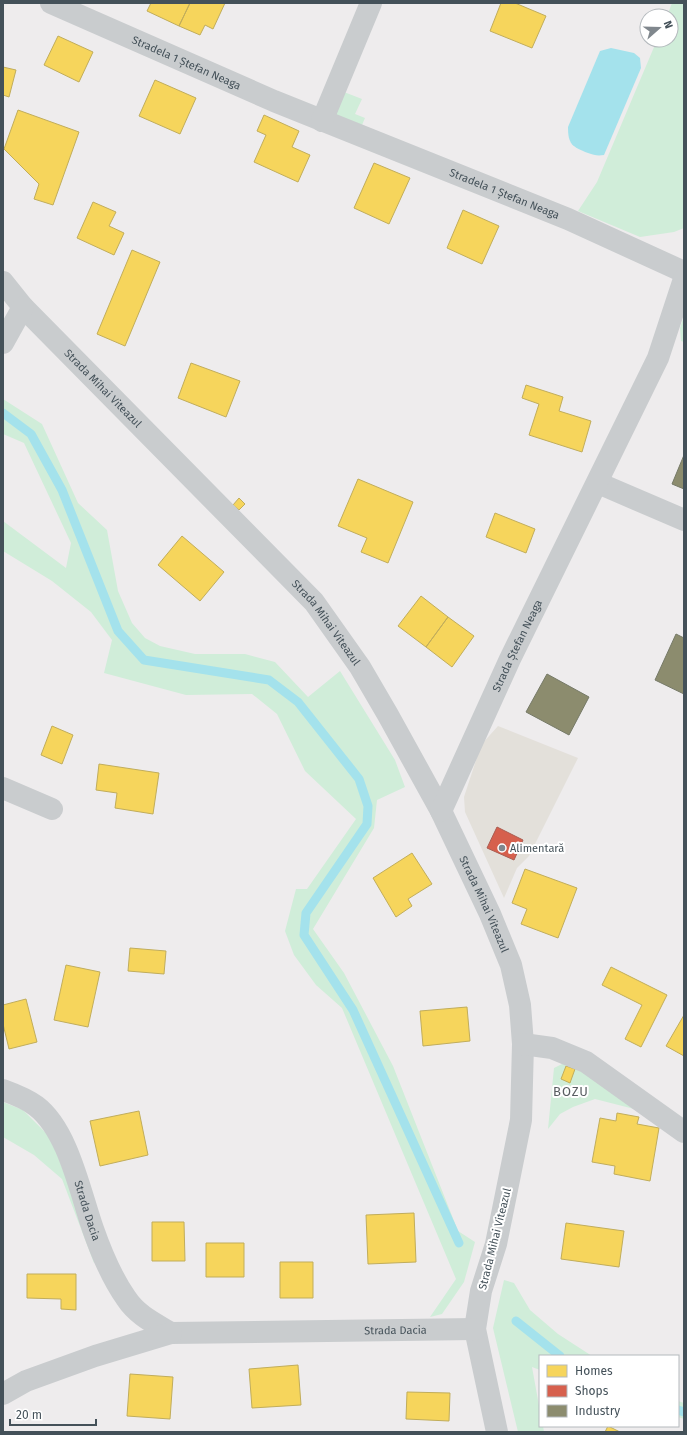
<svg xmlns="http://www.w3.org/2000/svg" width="687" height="1435" font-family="'Fira Sans',sans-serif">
	<rect width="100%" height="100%" fill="#eeeced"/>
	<!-- commercial -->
	<path fill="#e3e0da" d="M498,726L578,758L529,856L517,868L504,898L465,812L464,797L481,745Z"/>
	<!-- green -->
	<path fill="#d0edd9" d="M672,3H684V228L674,232L640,237L578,211L597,182L657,40H671V16H667Z
		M344,92L362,99L355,114L365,118L362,125L335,115Z
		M684,316V342L681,341L680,328Z
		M3,399L42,424L78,503L107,530L118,591L132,623L145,638L160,646L195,654H245L275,662L308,697L340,671L395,760L405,787L377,800L374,828L313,929L344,973L393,1066L458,1231L475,1242L464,1282L442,1314L430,1317L456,1279L342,1008L316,985L294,955L285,931L296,889H307L356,819L305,771L277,714L252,694L186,695L104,673L112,640L91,612L52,581L3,551V521L66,568L71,543L24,443L3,434Z
		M564,1063L573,1066L642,1111L595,1099L573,1107L560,1114L548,1129L554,1068Z
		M3,1102L23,1110L51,1138L97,1259L94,1263L62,1179L34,1155L3,1137Z
		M504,1280L514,1283L530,1310L558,1334L592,1356H540V1370L532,1367L540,1411V1426H543L544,1432H518L493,1328Z
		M678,1401L684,1403V1419L678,1417Z"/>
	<!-- water -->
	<path fill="#a4e2ec" d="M611,48L634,53L640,58L641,68L604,155C597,156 594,155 588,153C572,147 568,144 568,127L600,51Z"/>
	<!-- homes -->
	<path fill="#f6d55c" stroke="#c1ad5b" d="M151,3H190L179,26L147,11Z
		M190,3H225L213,29L205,25L200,35L179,26Z
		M501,3H515L546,16L532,48L490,31Z
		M58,36L93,52L79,82L44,65Z
		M3,67L16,70L9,97L3,95Z
		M155,80L196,98L180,134L139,116Z
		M18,110L79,132L53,205L34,199L39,184L4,149Z
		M264,115L299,131L292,147L310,155L298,182L254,162L266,135L257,131Z
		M374,163L410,178L389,224L354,208Z
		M93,202L116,212L109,226L124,233L114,255L77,238Z
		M463,210L499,226L482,264L447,248Z
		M132,250L160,262L125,346L97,334Z
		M191,363L240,381L226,417L178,398Z
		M526,385L563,397L559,411L591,421L582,452L529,435L539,404L522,398Z
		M358,479L413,502L388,563L361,552L367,538L338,526Z
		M239,498L245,504L239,510L233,505Z
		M495,513L535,529L526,553L486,537Z
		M182,536L224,572L200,601L158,565Z
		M421,596L448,617L426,647L398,626Z
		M448,617L474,636L452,667L426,647Z
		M52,726L73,735L62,764L41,755Z
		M99,764L159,773L153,814L115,808L117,793L96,790Z
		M412,853L432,884L408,899L412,906L396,917L373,878Z
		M525,869L577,888L558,938L521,924L527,909L512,903Z
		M130,948L166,951L164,974L128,971Z
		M66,965L100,972L88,1027L54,1020Z
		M611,967L667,995L641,1047L625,1039L642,1005L602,985Z
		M26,999L37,1042L9,1049L3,1024V1005Z
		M467,1007L470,1041L423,1046L420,1011Z
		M684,1015V1056L666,1046Z
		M566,1066L575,1069L570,1083L561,1079Z
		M139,1111L148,1155L100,1166L90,1121Z
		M617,1113L639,1117L637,1124L659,1128L650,1181L614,1174L615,1166L592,1162L600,1118L616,1121Z
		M414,1213L416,1262L368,1264L366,1215Z
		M152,1222H184L185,1261H152Z
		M566,1223L624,1231L619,1267L561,1259Z
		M206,1243H244V1277H206Z
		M280,1262H313V1298H280Z
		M27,1274H76V1310L61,1309V1299L27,1298Z
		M298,1365L301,1405L252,1408L249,1369Z
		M130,1374L173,1377L170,1419L127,1416Z
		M407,1392L450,1393L449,1421L406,1419Z
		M608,1426L620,1432H605Z"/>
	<!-- shops -->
	<path fill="#d6604d" stroke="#aa5c51" d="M497,827L523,840L514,860L487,848Z"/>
	<!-- industry -->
	<path fill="#8c8c6e" stroke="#767a68" d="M684,455V489L672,484Z
		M676,634L684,638V694L655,680Z
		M547,674L589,697L569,735L526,712Z"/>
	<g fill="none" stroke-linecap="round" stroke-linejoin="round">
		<!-- stream -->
		<path stroke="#a4e2ec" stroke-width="9" d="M3,413L31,434L62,490L118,631L144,660L269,680L298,702L359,779L368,806L367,824L306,913L304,935L353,1010L459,1243
			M516,1321L560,1356
			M678,1410L684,1412"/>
		<!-- minor -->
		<g stroke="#c9ccce" stroke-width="22">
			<path id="s1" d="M51,3L274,101L568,219L684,272"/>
			<path d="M322,121L371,3"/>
			<path id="s2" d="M3,282L23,307L314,602L360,667L388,715L441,811L490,914L511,965L520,1005L523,1044L521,1120L496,1244L481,1291L475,1329L497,1432"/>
			<path d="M3,343L23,307"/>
			<path d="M598,483L684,520"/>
			<path d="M3,788L52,809"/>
			<path id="s3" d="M441,811L510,659L658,358L684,279"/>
			<path d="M523,1044L552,1048L586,1062L684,1132"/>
			<path id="s4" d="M3,1090C14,1094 27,1099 36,1106C68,1130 80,1192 93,1229C101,1252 112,1278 126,1298C137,1315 154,1323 171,1333L475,1329"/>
			<path d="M3,1394L26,1381L95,1356L171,1333"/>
		</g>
	</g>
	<!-- markers -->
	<circle fill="#80878d" stroke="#fff" stroke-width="1.5" cx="502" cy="848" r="4"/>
	<g text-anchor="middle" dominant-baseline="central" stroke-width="4" stroke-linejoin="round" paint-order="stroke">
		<!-- street labels -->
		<g font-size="11" fill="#445159" stroke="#fff">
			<text stroke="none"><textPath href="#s1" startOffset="148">Stradela 1 Ștefan Neaga</textPath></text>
			<text stroke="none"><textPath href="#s1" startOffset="492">Stradela 1 Ștefan Neaga</textPath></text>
			<text stroke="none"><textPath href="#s2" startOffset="146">Strada Mihai Viteazul</textPath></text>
			<text stroke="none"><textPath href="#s2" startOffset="470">Strada Mihai Viteazul</textPath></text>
			<text stroke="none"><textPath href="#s3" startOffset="182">Strada Ștefan Neaga</textPath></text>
			<text stroke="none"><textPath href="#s2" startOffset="794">Strada Mihai Viteazul</textPath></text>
			<text stroke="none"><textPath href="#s4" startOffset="155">Strada Dacia</textPath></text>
			<text transform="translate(495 1239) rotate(-76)">Strada Mihai Viteazul</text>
			<text stroke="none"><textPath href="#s4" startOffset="533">Strada Dacia</textPath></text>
		</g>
		<!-- poi labels -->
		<g font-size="11" fill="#445159" stroke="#fff" text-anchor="start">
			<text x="510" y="848">Alimentară</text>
		</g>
		<!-- quarter labels -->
		<g font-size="13" letter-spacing="1" fill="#585d61" stroke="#fff">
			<text x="571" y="1091">BOZU</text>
		</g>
	</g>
	<!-- border -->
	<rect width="687" height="1435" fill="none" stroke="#445159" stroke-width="8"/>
	<!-- legend -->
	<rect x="539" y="1355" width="140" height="72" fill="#ffffff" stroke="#b4b9bd"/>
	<rect x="547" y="1365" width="20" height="12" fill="#f6d55c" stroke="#b4b9bd"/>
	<text x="575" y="1375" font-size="12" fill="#445159">Homes</text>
	<rect x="547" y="1385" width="20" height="12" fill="#d6604d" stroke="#b4b9bd"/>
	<text x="575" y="1395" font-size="12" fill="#445159">Shops</text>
	<rect x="547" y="1405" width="20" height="12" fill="#8c8c6e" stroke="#b4b9bd"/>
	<text x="575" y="1415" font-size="12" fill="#445159">Industry</text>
	<!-- north arrow -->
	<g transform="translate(659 28) rotate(70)"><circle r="19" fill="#ffffff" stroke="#b4b9bd"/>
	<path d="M0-3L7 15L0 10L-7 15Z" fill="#80878d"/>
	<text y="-6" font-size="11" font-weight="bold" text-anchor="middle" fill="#445159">N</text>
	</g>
	<!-- scale -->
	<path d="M10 1419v6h86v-6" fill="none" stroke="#445159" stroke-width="2"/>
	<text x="16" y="1419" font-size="12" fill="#445159" stroke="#ffffff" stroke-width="3" paint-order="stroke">20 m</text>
</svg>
